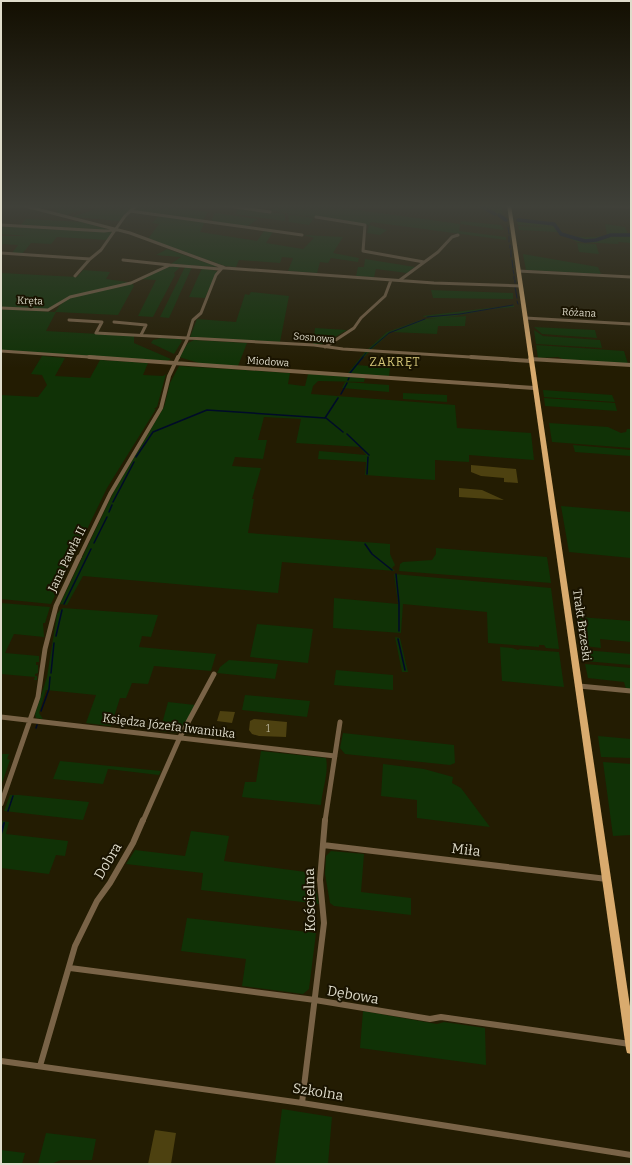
<svg xmlns="http://www.w3.org/2000/svg" width="632" height="1165" font-family="Bitter,serif">
	<rect width="100%" height="100%" fill="#231c02"/>
	<!-- green -->
	<path fill="#103206" d="M25,205H98L66,215L57,212L55,207L37,208Z
		M107,205H136L120,221L72,217Z
		M138,205H159L208,212L203,220L132,210Z
		M269,205H285V207L288,208V205H344L343,208L460,224L461,221L501,225L504,230L460,224L459,231L506,237V240L371,222L369,225L387,230L380,235L367,233L369,225L271,211L273,206Z
		M476,205H502L503,214H494Z
		M239,208L285,214V221L235,214Z
		M215,213L258,219L246,227L211,222Z
		M288,214L314,218L309,225L289,222Z
		M159,216L205,222L200,232L257,241L264,231L273,232L266,243L303,249L314,238L304,235L343,237L333,253L359,258L358,262L331,258L328,263L320,262L317,273L288,271L293,258L282,257L280,263L239,260L236,267L225,266L148,239L159,224L152,223Z
		M26,219L83,222L109,230L21,225Z
		M517,220L556,223L562,234C580,237 589,239 607,235L605,224L625,227L628,234L631,235V243L618,242L619,244L577,242L557,232L519,230L518,226L556,227L518,225Z
		M1,226L101,232H113L108,240L57,237L51,244L31,243L22,254L12,253L18,245L3,244L1,247V236H27L1,234Z
		M577,243L596,244L599,254L579,252Z
		M167,249L218,267L171,264L181,257L156,255Z
		M523,254L598,267L601,274L526,270Z
		M365,259L415,267L407,273L376,269L374,277L356,276L358,267H364Z
		M171,266L180,267L174,273L175,275L153,317L138,316L156,280L140,279Z
		M185,267H192L169,318L160,317Z
		M202,268L217,271L205,298L189,297Z
		M83,270L110,272L106,279L127,282L128,285L132,283L134,286L118,315L56,312L46,331L134,336V343L171,359L166,362L1,350V309L55,312L60,305L67,300L45,310L1,307V273L77,277Z
		M431,290L513,293V299L433,298Z
		M251,292L289,296L280,342L190,337L197,319L236,322L245,294L249,295Z
		M514,305V307C505,308 495,308 486,310C469,313 439,322 422,316Z
		M466,316L465,326H438L437,334L391,332L371,350H367L387,332L423,319Z
		M534,327L595,330L597,338L542,334Z
		M315,328L347,330L323,344H313Z
		M534,330L543,336L600,340L602,348L536,344Z
		M161,338L180,339L182,341L174,354L151,343L153,340Z
		M194,340L247,343L238,366L202,364L179,357L188,343Z
		M536,345L624,351L628,364L565,360L558,357L538,358Z
		M365,352H369L357,365L390,368L389,376L348,373Z
		M42,356L65,358L55,376L90,378L100,360L148,363L143,375L163,376L166,374L157,407L154,409H156L107,488L51,604L1,599V395L38,397L47,385L42,375L31,374Z
		M179,366L290,373L288,384L303,386H305L308,374L365,378L364,382L318,381L313,386L311,394L455,405L457,428L531,433L534,460L469,455V462L435,460V480L365,475L366,462L318,459L319,451L366,455L360,447L296,443L301,419L264,417L258,440H267L263,459L235,457L232,466L261,468L252,499H254L248,533L390,544V554L395,565L392,568L395,571L282,562L278,593L83,576L67,605L60,604L115,489L164,407L170,383Z
		M345,382L389,385V392L342,388Z
		M543,390L612,395L615,402L544,397Z
		M403,393L447,395V402L403,399Z
		M544,398L615,403L617,411L545,406Z
		M549,423L608,427L621,433L626,432L627,429H631V448L552,442Z
		M573,445L631,450V456L575,452Z
		M561,506L631,512V558L569,552Z
		M436,548L547,557L551,583L399,571L400,564L403,562L432,560L436,554Z
		M394,574L551,588L559,649L546,648L544,645H539V647L488,643L487,612L403,604L401,633L333,628L334,598L398,604Z
		M1,603L50,607L45,623H43L44,637L14,634L5,653L39,656V662H36V665H38V673L35,674V676H37V680H34L35,677L1,674Z
		M63,608L158,615L151,637L142,636L139,647L216,654L211,671L154,666L148,684L132,683L126,698H120L111,726L86,723L96,695L46,690L39,713L43,719L36,718L35,714L47,677L57,614L60,610Z
		M579,617L631,621V642L600,639L601,648L584,646Z
		M257,624L313,629L308,663L250,657Z
		M395,637L400,638L408,672H402Z
		M500,647L512,648L518,650L520,649L559,652L564,687L502,681Z
		M584,650L631,654V665L584,661Z
		M229,660L278,664L275,679L217,673L220,667Z
		M585,664L631,668V689H626L624,682L588,678Z
		M336,670L393,675V690L334,685Z
		M245,695L310,701L307,717L242,710Z
		M168,702L195,705L181,731L178,733L160,731Z
		M343,733L454,745L455,763L450,765L345,754L340,748Z
		M598,736L631,739V758L601,757Z
		M261,751L326,758C329,773 322,790 321,805L242,797L245,782H256Z
		M1,754H9L7,759L10,760L1,786Z
		M60,761L161,771L159,775L108,769L103,784L53,779Z
		M603,762L631,764V835L613,836Z
		M383,764L424,769L453,777L452,783L461,788L490,827L417,818V800L381,796Z
		M10,795H19L89,802L83,820L4,811Z
		M1,821L9,822L6,834L68,841L65,856L56,855L49,874L1,868Z
		M191,831L229,836L224,861L313,873L319,904L201,890L203,873L126,864L135,850L185,856Z
		M331,851L364,854L361,892L411,898V915L334,906L330,903L325,874L326,856Z
		M187,918L316,933L309,989L303,994L242,986L246,959L181,951Z
		M363,1011L437,1024L444,1022L485,1028L486,1065L360,1048Z
		M282,1109L332,1117L328,1164H275Z
		M46,1133L96,1139L92,1160H61L51,1164H38Z
		M1,1150L25,1153L22,1164H1Z"/>
	<g fill="none" stroke-linecap="round" stroke-linejoin="round">
		<!-- stream-far2 -->
		<path stroke="#000b29" stroke-width="1" d="M508,227L509,234
			M509,236V242
			M510,245V248
			M511,250V257
			M512,260L513,268
			M513,270L514,274
			M514,276V279
			M515,280V283
			M515,287L517,298
			M517,301L518,304
			M427,317L460,314L513,305
			M369,350L389,333L425,319
			M362,358L366,353"/>
		<!-- stream-far1 -->
		<path stroke="#000b29" stroke-width="1.5" d="M350,373L363,357
			M348,380L349,378
			M341,394L347,383
			M326,418L343,432
			M347,434L369,455
			M136,457L153,432L207,410L325,418L338,398
			M367,474L368,457
			M113,502L134,462
			M109,512L112,505
			M94,543L107,517
			M365,544L372,554L392,570
			M396,574L399,603V631
			M64,604L91,549
			M56,636L62,610
			M398,639L405,670
			M51,673L54,643
			M41,711L49,689L50,677
			M36,728L37,725
			M8,811L13,796"/>
		<!-- stream -->
		<path stroke="#000b29" stroke-width="2" d="M1,834L4,823"/>
		<!-- canal -->
		<path stroke="#000b29" stroke-width="3.5" d="M479,205L495,214
			M499,215L506,220
			M518,220L554,224L561,234L585,241L596,240L611,235H631"/>
	</g>
	<!-- building -->
	<path fill="#4d4110" d="M471,465L516,469L518,483L504,482V478L481,476L471,472Z
		M459,488L482,490L504,500L459,497Z
		M220,711L235,712L232,723L217,721Z
		M254,719L287,722L286,737L259,736L252,734L249,730L250,721Z
		M155,1130L176,1133L171,1164H148Z"/>
	<g fill="none" stroke-linecap="round" stroke-linejoin="round">
		<!-- street-far3 -->
		<path stroke="#796347" stroke-width="3" d="M21,205L130,233L225,268L434,283L521,286
			M222,205L270,212
			M567,205L631,207
			M130,211L302,235
			M316,217L365,225L363,251L424,262
			M1,225L104,231L113,230
			M1,253L90,259
			M123,260L170,265
			M518,271L631,277
			M75,276L90,259L101,250L125,216L137,205
			M400,280L438,252L452,237L458,235
			M1,308L48,310L70,297L131,283L170,265L220,269
			M525,318L631,324
			M69,320L102,322L96,333L314,345L343,349L486,358
			M114,322L146,325L141,335
			M325,347L354,328L361,318L385,296L391,280
			M1,351L104,358
			M178,358L187,340L193,320L201,313L216,275L223,267"/>
		<!-- street-far2 -->
		<path stroke="#796347" stroke-width="4" d="M89,357L534,388
			M471,357L531,361
			M530,359L631,365
			M79,558L110,494L161,408L169,376L178,357"/>
		<!-- street-far1 -->
		<path stroke="#796347" stroke-width="5" d="M579,686L631,691
			M1,717L335,756
			M1,804L38,697L45,649L56,606L79,557
			M143,821L180,737L214,674
			M325,821L340,722"/>
		<!-- street -->
		<path stroke="#796347" stroke-width="6" d="M323,845L607,879
			M70,968L315,1000L430,1019L441,1017L630,1044
			M1,1061L302,1103L631,1155
			M40,1066L75,946L97,901L110,883L133,843L143,820
			M302,1103L324,923L320,880L325,820"/>
		<!-- primary -->
		<path fill="#d9ab6e" fill-rule="evenodd" d="M507,205H511L631,1013V1054L627,1053L626,1049Z"/>
	</g>
	<!-- sky -->
	<linearGradient id="sky" x2="0" y2="1"><stop stop-color="#130f01"/><stop offset="0.56" stop-color="#3f4039"/><stop offset="1" stop-color="#3f4039" stop-opacity="0"/></linearGradient>
	<rect width="632" height="368" fill="url(#sky)"/>
	<g text-anchor="middle" dominant-baseline="central" stroke-width="4" stroke-linejoin="round" paint-order="stroke">
		<!-- far-street labels -->
		<g font-size="10" fill="#dfdccb" stroke="#191300">
			<text transform="translate(30 301) rotate(2)">Kręta</text>
			<text transform="translate(579 313) rotate(3)">Różana</text>
			<text transform="translate(314 338) rotate(5)">Sosnowa</text>
			<text transform="translate(268 362) rotate(4)">Miodowa</text>
		</g>
		<!-- number labels -->
		<g font-size="10" fill="#bab59c">
			<text x="268" y="729">1</text>
		</g>
		<!-- far-quarter labels -->
		<g font-size="12" letter-spacing="1" fill="#d4c577" stroke="#191300">
			<text x="395" y="362">ZAKRĘT</text>
		</g>
		<!-- street labels -->
		<g font-size="12" fill="#dfdccb" stroke="#191300">
			<text transform="translate(67 559) rotate(-64)">Jana Pawła II</text>
			<text transform="translate(582 625) rotate(82)">Trakt Brzeski</text>
			<text transform="translate(169 726) rotate(7)">Księdza Józefa Iwaniuka</text>
		</g>
		<!-- near-street labels -->
		<g font-size="14" fill="#dfdccb" stroke="#191300">
			<text transform="translate(466 850) rotate(7)">Miła</text>
			<text transform="translate(108 861) rotate(-59)">Dobra</text>
			<text transform="translate(310 900) rotate(-91)">Kościelna</text>
			<text transform="translate(353 995) rotate(10)">Dębowa</text>
			<text transform="translate(318 1092) rotate(9)">Szkolna</text>
		</g>
	</g>
	<!-- border -->
	<rect width="632" height="1165" fill="none" stroke="#dfdccb" stroke-width="4"/>
</svg>
